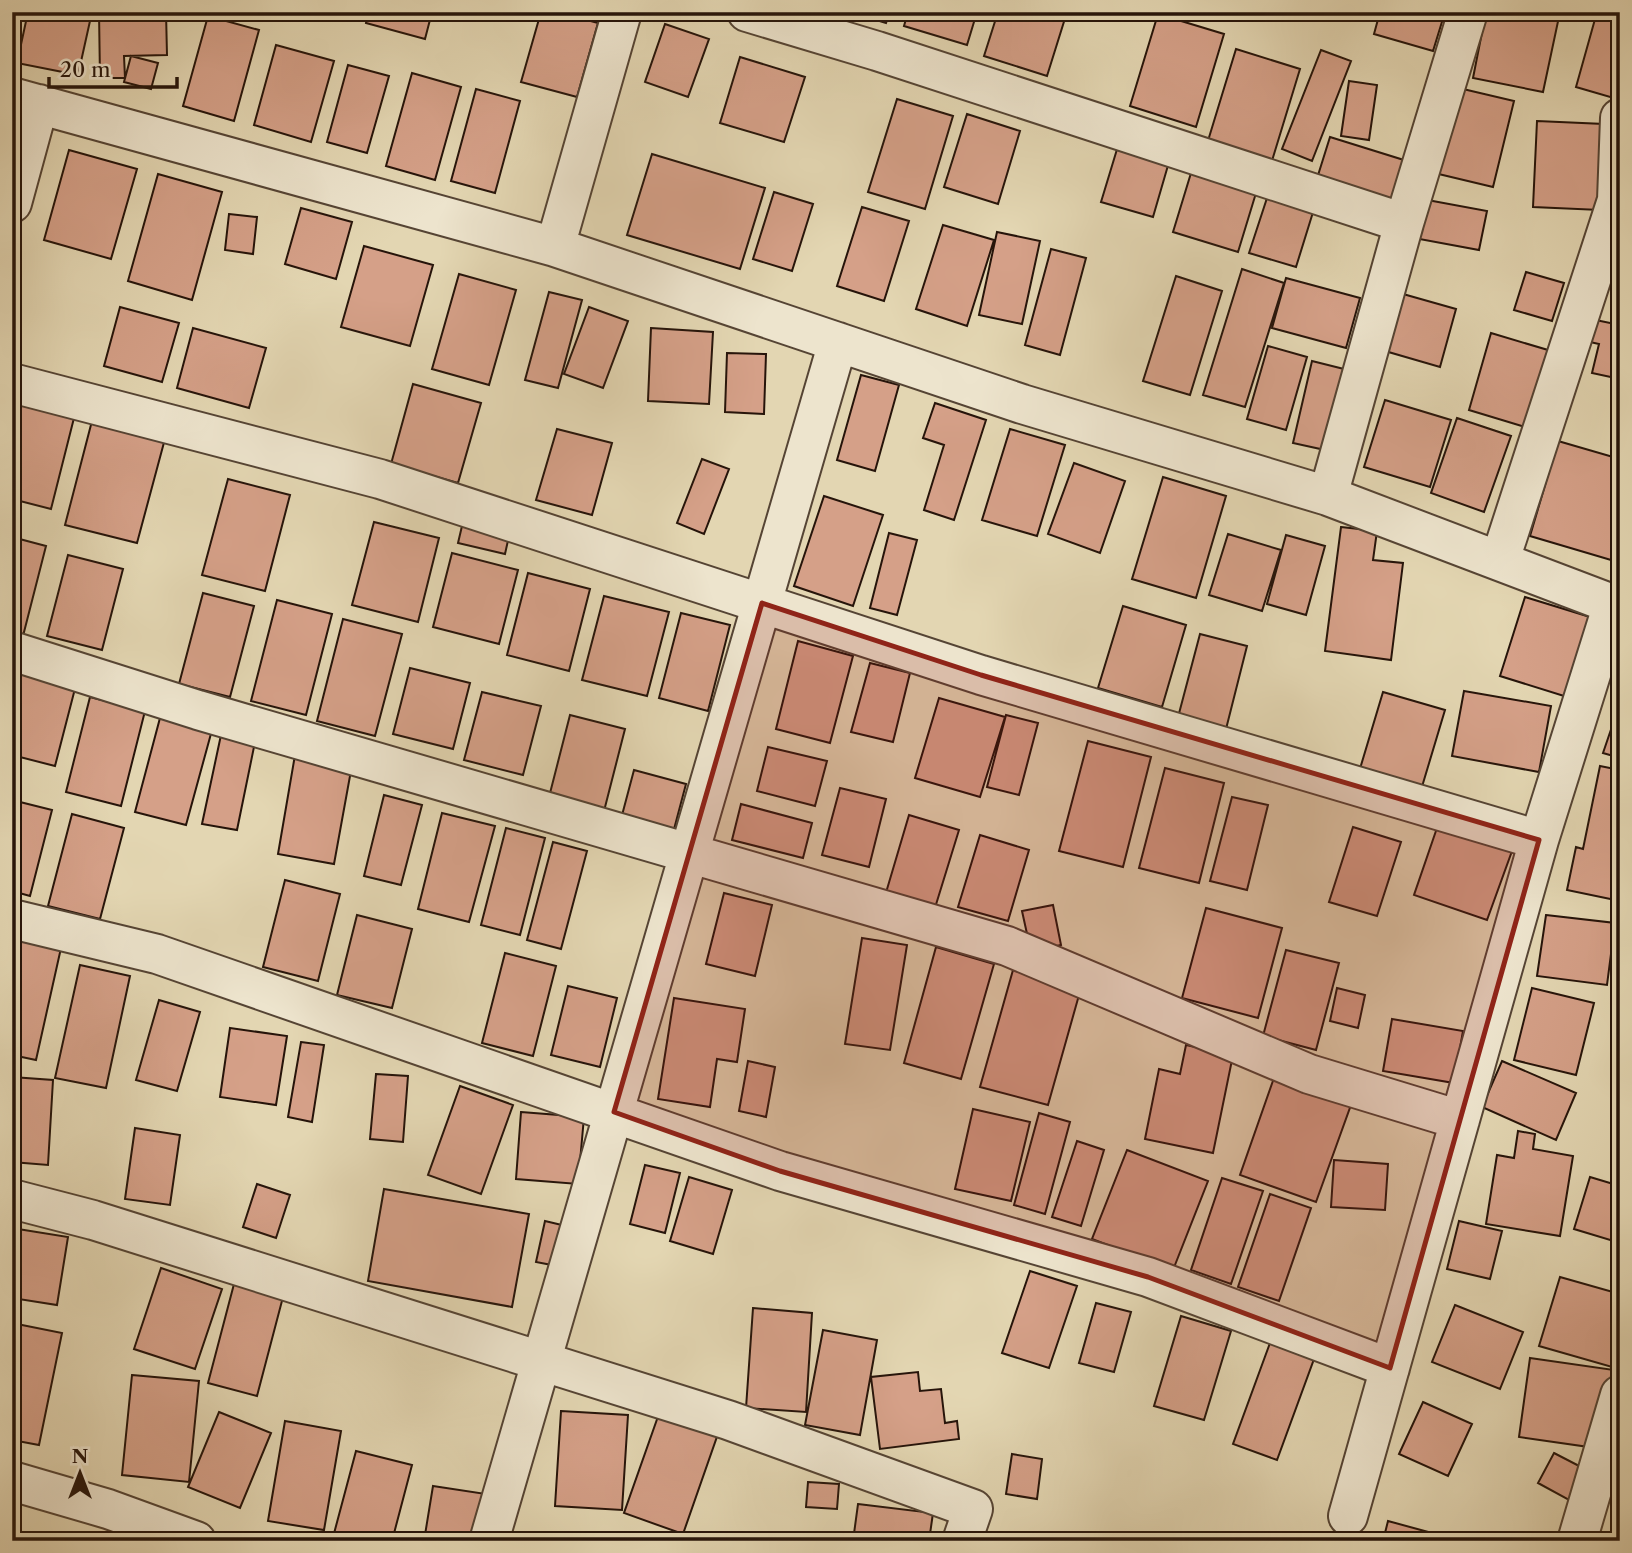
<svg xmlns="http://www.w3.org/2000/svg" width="1632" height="1553" font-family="'Libre Caslon Text',serif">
	<rect width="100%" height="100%" fill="#e3d6b2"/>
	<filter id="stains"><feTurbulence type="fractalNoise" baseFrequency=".00286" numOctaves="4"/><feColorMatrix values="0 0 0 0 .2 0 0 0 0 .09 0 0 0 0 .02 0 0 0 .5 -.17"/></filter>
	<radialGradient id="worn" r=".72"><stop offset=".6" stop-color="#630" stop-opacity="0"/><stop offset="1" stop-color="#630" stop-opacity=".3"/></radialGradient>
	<!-- building -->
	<path fill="#d5a088" stroke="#26140a" stroke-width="2" d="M28,12H92L78,75L17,63Z
		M99,12H166L167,55L124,56L125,78H100Z
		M332,12H352L351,18Z
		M368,12H432L425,39L366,23Z
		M541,12H558L598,23L577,97L521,82Z
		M850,12H890L886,23Z
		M908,12H977L967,45L904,26Z
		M998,12H1067L1047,76L984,56Z
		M1380,12H1445L1433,51L1374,34Z
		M1486,12H1560L1543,92L1473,78Z
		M1597,12H1620L1617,99L1576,87Z
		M1158,14L1224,34L1196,127L1130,106Z
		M208,16L259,30L234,121L183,106Z
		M665,24L709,39L688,97L645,82Z
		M276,45L334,61L311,142L254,125Z
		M1236,49L1300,69L1271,164L1207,144Z
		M1321,50L1351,61L1312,161L1282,149Z
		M131,56L158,63L151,89L124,82Z
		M740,57L805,77L784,142L720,123Z
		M348,65L389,76L367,153L327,142Z
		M412,73L461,87L435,180L386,166Z
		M1349,81L1377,85L1369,140L1341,136Z
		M476,89L520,101L495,193L451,181Z
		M1463,89L1514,101L1493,187L1426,171L1438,120L1454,124Z
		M897,99L953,116L925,209L868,192Z
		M967,114L1020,131L998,204L944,187Z
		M1537,121L1604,124L1600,210L1533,207Z
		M1330,137L1407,161L1391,211L1314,188Z
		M1118,146L1169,162L1153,217L1101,202Z
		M69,150L137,169L111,259L44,240Z
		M652,154L765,188L740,269L627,235Z
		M1191,173L1256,193L1238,252L1173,232Z
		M158,174L222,192L192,300L128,281Z
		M774,192L813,204L792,271L753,259Z
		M1268,195L1314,209L1296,267L1249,253Z
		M1422,199L1487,211L1479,250L1414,238Z
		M862,207L909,221L884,301L837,286Z
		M301,208L352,222L336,279L285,264Z
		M229,214L257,217L253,254L225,250Z
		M943,225L994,240L967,326L916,309Z
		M997,232L1040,241L1022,324L979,315Z
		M364,246L433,265L410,346L341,327Z
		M1051,249L1086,258L1060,355L1025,345Z
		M1242,269L1284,283L1245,407L1203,395Z
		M1620,271V295L1613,293Z
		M1526,272L1564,283L1552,321L1514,310Z
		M459,274L516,290L489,385L432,369Z
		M1176,276L1222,291L1190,395L1143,381Z
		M1286,278L1360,298L1346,348L1272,328Z
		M549,292L582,300L558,388L525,380Z
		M1403,294L1456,309L1440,367L1385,351Z
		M120,307L179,323L162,382L104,366Z
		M589,307L628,321L603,388L564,374Z
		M1586,318L1620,325V379L1592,373L1599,344L1581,340Z
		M193,328L266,348L249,408L177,388Z
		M651,328L713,332L709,404L648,401Z
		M1491,333L1548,350L1525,427L1469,410Z
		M1268,346L1307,357L1286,430L1247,419Z
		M727,353L766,354L764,414L725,412Z
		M1312,361L1344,369L1325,450L1293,443Z
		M861,375L899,385L875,471L837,460Z
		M413,384L481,403L458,483L391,464Z
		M12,398L75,414L51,509L12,499Z
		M1385,400L1451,420L1430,487L1364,467Z
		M935,403L986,420L954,520L924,510L944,445L923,438Z
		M93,417L166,435L137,543L65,525Z
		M1457,418L1511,436L1484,512L1431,493Z
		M557,429L612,443L592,515L536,500Z
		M1010,429L1065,445L1037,536L982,520Z
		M1558,441L1620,459V532L1611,560L1530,536Z
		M702,459L729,469L704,534L677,523Z
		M1074,463L1125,481L1100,553L1048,534Z
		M1163,477L1226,496L1196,598L1132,579Z
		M228,479L290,495L265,591L202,575Z
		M824,496L883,515L853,606L794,586Z
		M374,522L439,538L418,622L352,605Z
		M462,526L509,536L505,554L458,543Z
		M1341,527L1377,531L1373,560L1403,563L1391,660L1325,651Z
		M889,533L917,540L897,615L870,608Z
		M1228,534L1281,550L1262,611L1209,595Z
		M1286,535L1325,546L1306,615L1267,604Z
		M12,537L46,546L23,636L12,633Z
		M452,553L518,570L499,644L433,627Z
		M68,555L123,569L102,650L47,636Z
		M528,573L590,589L569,671L507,655Z
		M203,593L254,606L230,697L179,684Z
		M604,596L669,612L647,696L582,680Z
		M1525,597L1590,617L1564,696L1500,676Z
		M277,600L332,614L306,715L251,701Z
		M1123,606L1186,625L1162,707L1098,688Z
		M681,613L730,625L708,711L659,698Z
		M343,619L402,634L375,736L317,721Z
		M1200,634L1247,646L1225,733L1177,721Z
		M798,641L853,656L830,743L776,729Z
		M17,661L78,677L55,766L12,755V680Z
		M870,663L910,673L893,742L851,732Z
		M410,668L470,683L453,749L393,734Z
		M1464,691L1551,706L1539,772L1452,756Z
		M482,692L541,706L523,775L464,760Z
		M1383,692L1445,710L1421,790L1359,772Z
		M90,697L145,711L121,806L66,792Z
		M939,698L1005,717L980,797L915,778Z
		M1620,703V758L1603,753Z
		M570,715L625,729L603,815L548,801Z
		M1006,715L1038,723L1019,795L987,787Z
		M160,718L212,730L186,825L135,812Z
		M221,735L255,742L237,830L202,824Z
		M1088,741L1151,757L1123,867L1059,851Z
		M768,747L827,761L815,806L757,791Z
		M295,755L352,765L334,864L278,854Z
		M1600,766L1620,770V901L1567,890L1576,847L1583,849Z
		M1165,768L1224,783L1199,883L1139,868Z
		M634,770L686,784L673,833L621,819Z
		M840,788L886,799L869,867L822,855Z
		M384,795L422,805L401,885L364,876Z
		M1232,797L1268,805L1247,890L1210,881Z
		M12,800L52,810L30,896L12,891Z
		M741,804L812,823L803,858L732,840Z
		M442,813L495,826L469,922L418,909Z
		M72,814L124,828L100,919L48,906Z
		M909,815L959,830L934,911L885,896Z
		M1438,825L1512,851L1487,920L1414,895Z
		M1353,827L1401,842L1377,916L1329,902Z
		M506,828L545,838L520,935L481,925Z
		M980,835L1029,850L1008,921L958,907Z
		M553,842L587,851L561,949L527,940Z
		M285,880L340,894L318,981L263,967Z
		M724,893L772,905L755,976L706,964Z
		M1053,905L1061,945L1031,952L1022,911Z
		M1206,908L1282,928L1258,1018L1182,998Z
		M357,915L412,929L392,1008L337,995Z
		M1546,915L1615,923L1607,985L1537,976Z
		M12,938L61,948L36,1060L12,1055Z
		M862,938L907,945L890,1050L845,1044Z
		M936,947L994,964L961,1079L904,1063Z
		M1286,950L1339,963L1316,1050L1263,1036Z
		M505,953L556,966L533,1056L482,1043Z
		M80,965L130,976L106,1088L55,1078Z
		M1013,970L1081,988L1048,1105L980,1087Z
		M568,986L617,998L600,1067L551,1055Z
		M1337,988L1365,995L1358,1028L1330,1021Z
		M1532,988L1594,1003L1576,1075L1514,1060Z
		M674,998L745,1009L737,1062L717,1059L710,1107L658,1099Z
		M159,1000L200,1012L177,1091L136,1080Z
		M1392,1019L1463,1031L1454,1083L1383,1071Z
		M230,1028L287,1036L276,1105L220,1097Z
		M301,1042L324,1045L312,1122L288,1117Z
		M1186,1045L1233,1055L1213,1153L1145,1139L1159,1069L1180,1074Z
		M748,1061L775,1067L766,1117L739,1111Z
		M1502,1061L1576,1093L1556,1140L1482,1107Z
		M376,1074L408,1076L403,1142L370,1139Z
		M1275,1075L1352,1102L1316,1202L1240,1175Z
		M12,1077L53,1080L48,1165L12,1162Z
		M460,1086L513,1105L481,1194L428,1175Z
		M973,1109L1030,1122L1011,1201L955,1189Z
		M521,1112L584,1117L578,1184L516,1179Z
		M1039,1113L1070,1122L1045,1214L1014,1205Z
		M135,1128L180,1135L170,1205L125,1199Z
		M1518,1131L1535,1134L1533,1149L1573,1156L1560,1236L1486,1224L1497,1155L1514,1158Z
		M1077,1141L1104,1150L1081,1226L1052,1217Z
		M1127,1150L1208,1181L1173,1270L1092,1239Z
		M1334,1160L1388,1164L1385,1210L1331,1207Z
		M645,1165L680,1173L665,1233L630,1224Z
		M689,1177L732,1190L713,1254L670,1241Z
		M1590,1177L1620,1186V1243L1574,1229Z
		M1222,1178L1263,1191L1231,1284L1191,1270Z
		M257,1184L290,1195L276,1238L243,1227Z
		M384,1189L529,1214L512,1307L368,1281Z
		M1270,1194L1311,1208L1279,1301L1238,1287Z
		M545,1221L566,1226L557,1266L536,1262Z
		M1459,1221L1502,1231L1490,1279L1447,1269Z
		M18,1229L68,1237L57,1305L12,1298V1267Z
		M161,1268L222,1289L195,1369L134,1349Z
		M1030,1271L1077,1286L1049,1368L1002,1353Z
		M1560,1277L1620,1294L1619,1369L1539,1346Z
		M234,1284L283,1297L257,1396L208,1383Z
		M1096,1303L1131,1312L1114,1372L1079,1363Z
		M1455,1305L1523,1332L1500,1389L1432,1362Z
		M753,1308L812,1313L806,1412L746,1408Z
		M1181,1316L1231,1331L1204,1420L1154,1406Z
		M12,1323L62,1333L39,1445L12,1440Z
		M823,1330L877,1340L860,1435L805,1425Z
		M1270,1343L1314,1359L1277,1460L1233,1444Z
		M1530,1358L1614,1370L1603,1449L1519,1437Z
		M918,1372L920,1391L941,1389L945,1423L957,1421L959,1439L880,1449L871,1377Z
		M132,1375L199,1381L189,1482L122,1475Z
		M1423,1402L1472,1424L1448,1476L1399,1454Z
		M661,1408L720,1428L683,1534L624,1513Z
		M561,1411L628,1415L622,1510L555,1506Z
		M219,1412L271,1433L240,1508L188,1487Z
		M285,1421L341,1431L324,1530L268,1521Z
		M356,1451L412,1465L392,1541H332Z
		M1554,1453L1585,1469L1569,1500L1538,1483Z
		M1012,1454L1042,1459L1037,1499L1006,1494Z
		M808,1482L839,1484L837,1509L806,1507Z
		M433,1486L486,1494L479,1541H424Z
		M858,1504L933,1513L929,1541H853Z
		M1388,1521L1432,1533L1430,1541H1383Z"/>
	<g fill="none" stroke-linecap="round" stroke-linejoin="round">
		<!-- minor casing -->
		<g stroke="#554434" stroke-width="42">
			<path id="minor" d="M747,12L877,51L1404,223
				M12,97L555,247L1022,404L1328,496L1620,607
				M12,203L39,104
				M555,247L622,12
				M12,383L380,479L981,675L1539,840
				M1328,496L1404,223L1468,12
				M1500,560L1617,200L1620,118
				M12,651L198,710L1007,946L1309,1074L1460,1120
				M12,919L157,954L780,1171L1148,1277L1390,1368
				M12,1199L93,1220L728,1420L973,1509L962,1541
				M12,1481L108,1509L196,1541
				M1348,1516L1539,840L1613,604
				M489,1541L838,342
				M1577,1541L1620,1395"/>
		</g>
		<!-- minor -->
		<use href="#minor" stroke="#ede4cd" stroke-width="38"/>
	</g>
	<!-- marked area -->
	<path fill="#8f2418" fill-opacity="0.2" stroke="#8f2418" stroke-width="5" stroke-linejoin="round" d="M762,603L981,675L1539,840L1390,1368L1148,1277L780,1171L614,1112Z"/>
	<!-- margin -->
	<rect width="1632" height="1553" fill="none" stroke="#e3d6b2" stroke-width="42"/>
	<rect x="14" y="14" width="1604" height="1525" fill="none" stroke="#26140a" stroke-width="3.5"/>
	<rect x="21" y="21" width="1590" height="1511" fill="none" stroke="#26140a" stroke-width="2"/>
	<!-- north arrow -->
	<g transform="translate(80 1473)" stroke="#ede4cd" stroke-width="5" paint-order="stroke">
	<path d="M0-5L12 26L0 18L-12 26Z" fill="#26140a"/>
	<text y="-10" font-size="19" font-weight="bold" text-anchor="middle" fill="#26140a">N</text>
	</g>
	<!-- scale -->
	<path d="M49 77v10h128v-10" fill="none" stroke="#26140a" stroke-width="3.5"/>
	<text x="60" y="77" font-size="21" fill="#26140a" stroke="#ede4cd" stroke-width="5" paint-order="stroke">20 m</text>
	<rect width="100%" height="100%" filter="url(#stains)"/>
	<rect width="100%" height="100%" fill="url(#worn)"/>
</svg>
